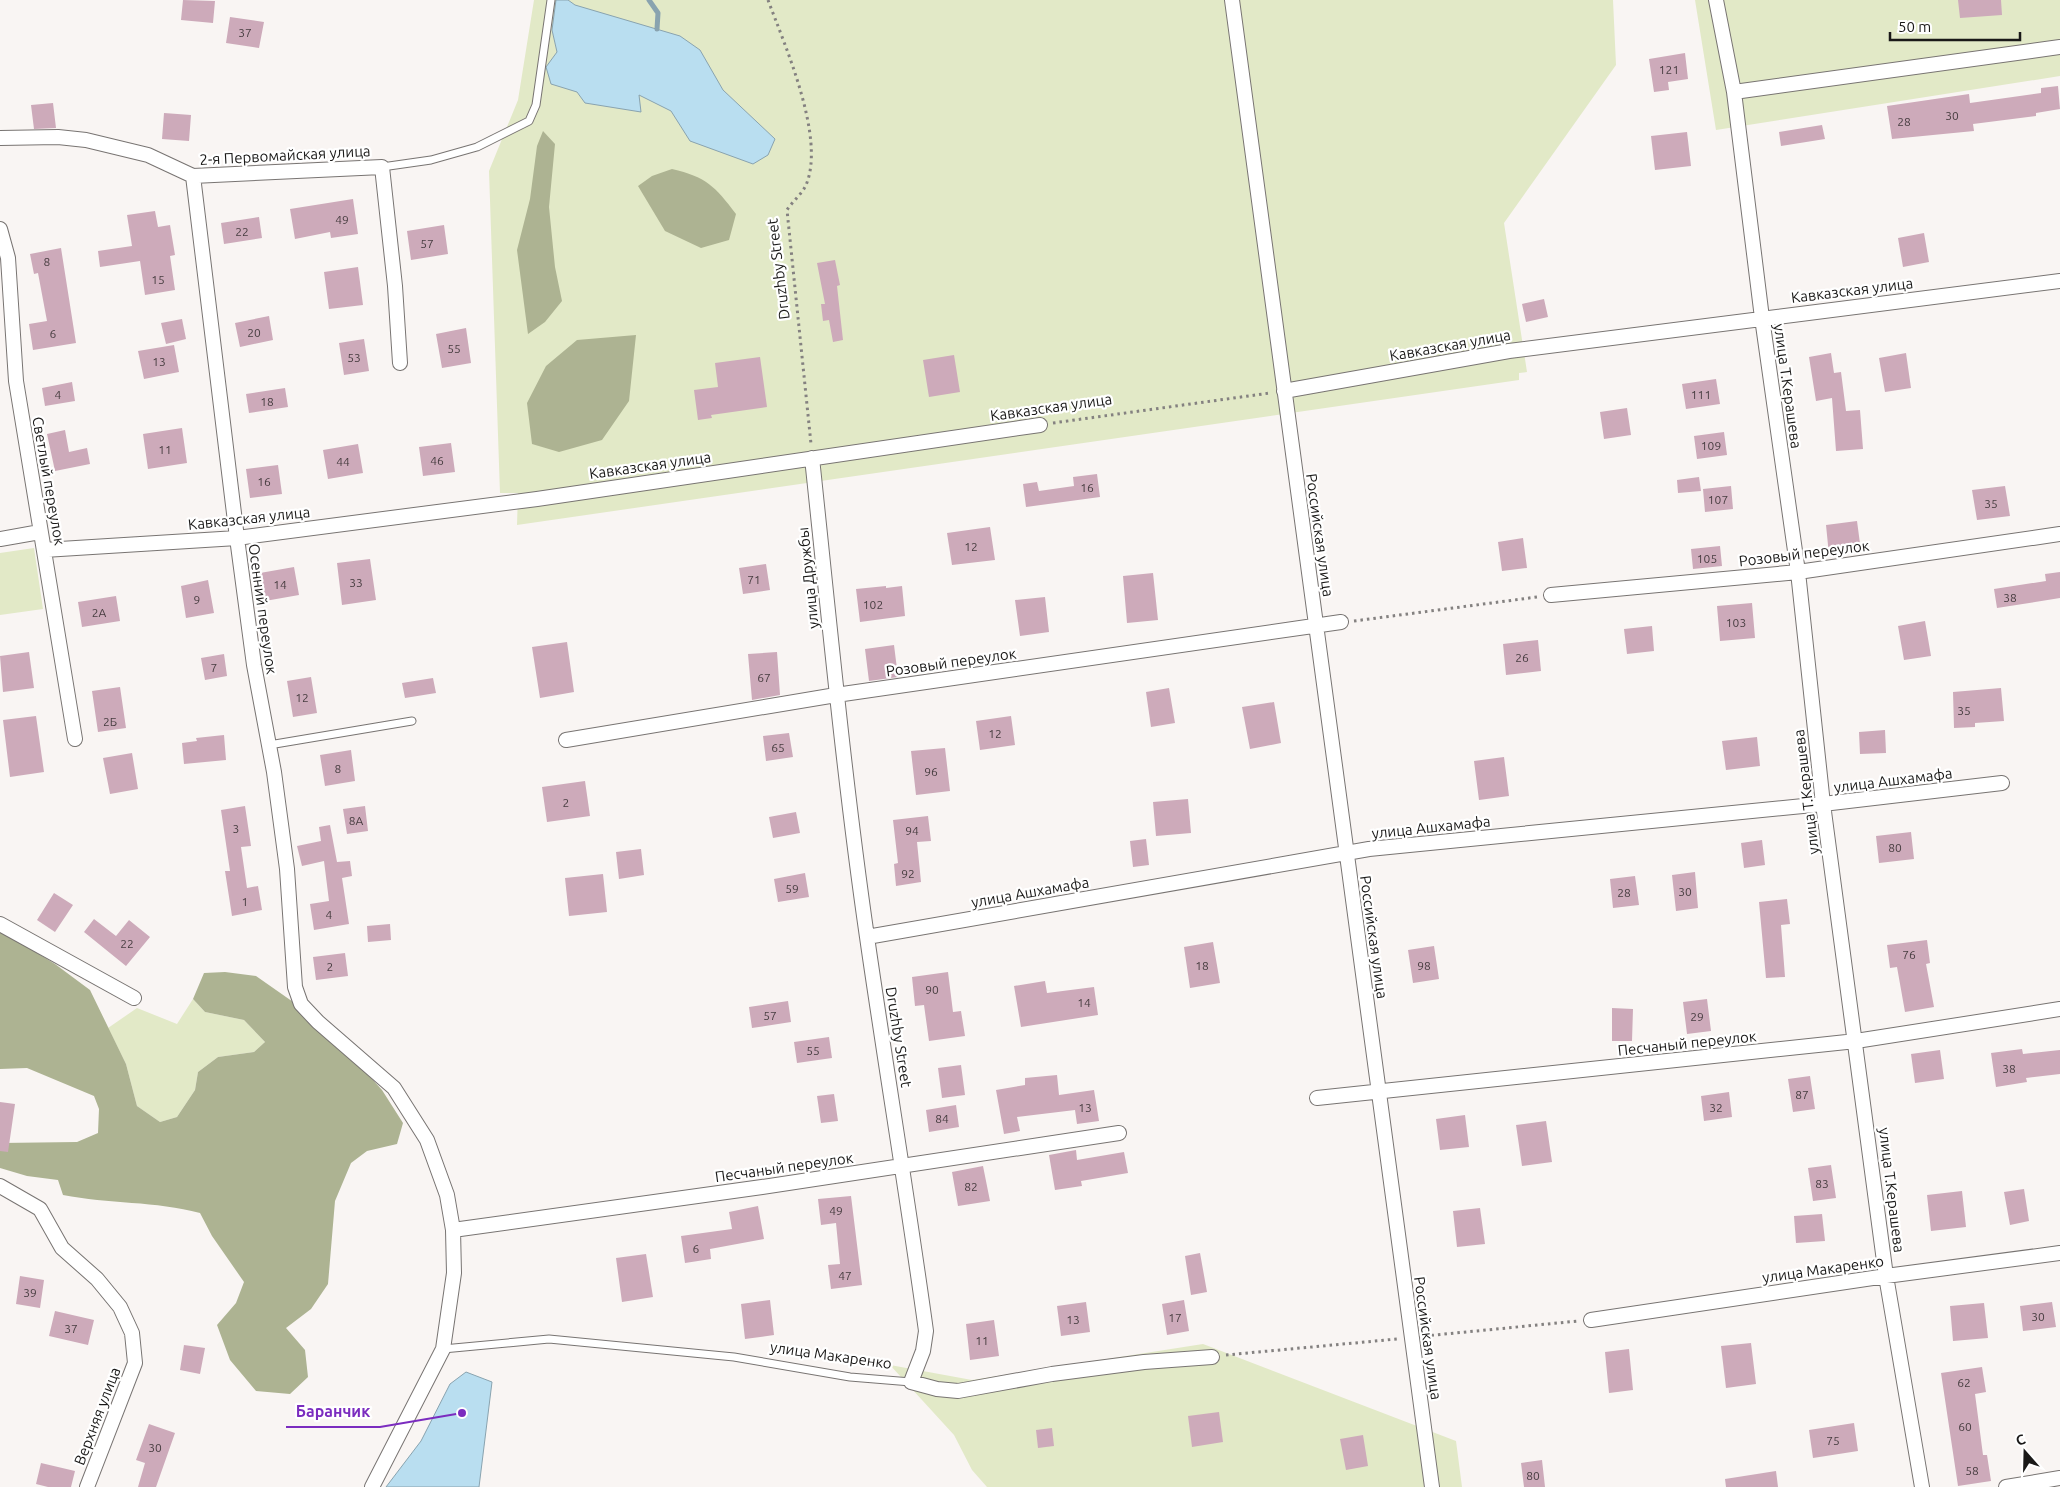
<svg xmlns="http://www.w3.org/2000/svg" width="2060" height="1487" font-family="Ubuntu,sans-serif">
	<rect width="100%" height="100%" fill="#f9f5f3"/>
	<!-- green -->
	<path fill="#e2e9c7" d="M534,0H556L552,30L556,48L570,2L568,0H1613L1616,65L1504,223L1527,372L1519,373V380L517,525L518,493H500L489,171L518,100Z
		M1695,0H2060V76L1716,130Z
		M34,548L43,609L0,615V553Z
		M193,999L205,1012L244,1020L265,1042L254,1052L218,1057L198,1072L195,1090L177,1117L160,1122L137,1106L126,1064L108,1028L137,1008L177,1024Z
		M1203,1344L1456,1441L1462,1487H987L972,1470L954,1435L890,1365L972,1380Z"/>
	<!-- forest -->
	<path fill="#adb392" d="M543,131L555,144L549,207L555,267L562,301L545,322L528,334L517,250L530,199L537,146Z
		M672,169C706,177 715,186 736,214L729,240L701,248L665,231L638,186L652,176Z
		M636,335L629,401L602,440L559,452L532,444L527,403L546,366L577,340Z
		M0,930L55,964L90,990L126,1064L137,1106L160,1122L177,1117L195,1090L198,1072L218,1057L254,1052L265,1042L244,1020L205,1012L193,999L204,973L225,972L256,976L296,1004L347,1051L382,1090L403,1123L397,1144L367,1151L351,1163L335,1201L328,1284L311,1309L286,1328L305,1350L308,1377L290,1394L256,1391L230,1360L217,1325L236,1303L244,1282L212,1236L200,1213C156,1201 108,1204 63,1195L58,1180L27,1176L0,1168V1143L77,1142L98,1133L99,1109L94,1096L27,1068L0,1069Z"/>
	<!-- water -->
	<path fill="#b9def0" stroke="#89a3af" d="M556,0H568L575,5L680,36L700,50L723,90L775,139L768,155L753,164L690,141L671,111L639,95L641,112L585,103L577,92L551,84L546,67L557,52L552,30Z
		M466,1372L492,1382L479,1487H386L421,1441L450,1384Z"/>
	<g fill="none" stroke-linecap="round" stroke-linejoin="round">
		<!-- stream -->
		<path stroke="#89a3af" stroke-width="5" d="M649,0L658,13L657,29"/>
	</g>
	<!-- building -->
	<path fill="#cdaaba" d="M183,0L215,1L213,23L181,20Z
		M1958,0H2001L2002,15L1960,18Z
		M230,17L264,22L259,48L226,43Z
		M1685,53L1688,79L1668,82L1669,90L1654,92L1649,59Z
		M2058,86L2060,109L2036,113V116L1973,124L1974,131L1892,139L1887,106L1969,94L1970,103L2041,93V88Z
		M53,103L56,128L34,129L31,105Z
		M164,113L191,115L189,141L162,139Z
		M1822,125L1825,139L1781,146L1779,132Z
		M1687,132L1691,166L1655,170L1651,136Z
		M353,199L358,234L331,238L330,232L295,239L290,209Z
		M155,211L158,227L170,225L175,255L170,256L175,290L145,295L140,261L100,267L98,251L132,246L127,215Z
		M259,217L262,238L224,244L221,223Z
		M444,225L448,254L411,260L407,231Z
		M1924,233L1929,262L1903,267L1898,238Z
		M61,248L76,343L33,350L29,324L47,321L38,273L34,274L30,254Z
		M835,260L840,285L837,286L843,340L833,342L829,320L823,321L821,304H825L817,263Z
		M358,267L363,305L329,309L324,272Z
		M1544,299L1548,317L1526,322L1522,304Z
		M269,316L273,340L240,347L235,323Z
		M182,319L186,339L166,344L161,323Z
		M466,328L471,363L442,368L436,334Z
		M364,339L369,371L344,375L339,343Z
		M174,345L179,372L144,379L138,351Z
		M1831,353L1834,373L1841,372L1846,411L1860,410L1863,449L1836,451L1832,398L1816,401L1809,357Z
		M1906,353L1911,388L1885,392L1879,358Z
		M954,355L960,392L929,397L923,360Z
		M760,357L767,407L711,415L712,418L698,420L694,390L718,387L715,363Z
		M1716,379L1720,404L1686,409L1682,384Z
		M72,382L75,401L45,406L42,388Z
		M285,388L288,407L249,413L246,394Z
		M1627,408L1631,435L1604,439L1600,412Z
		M182,428L187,463L148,469L143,434Z
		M65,430L69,452L87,448L90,464L55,471L47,434Z
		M1724,432L1727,455L1697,459L1694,436Z
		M451,443L455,472L423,476L419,447Z
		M358,444L363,473L328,479L323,450Z
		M278,465L282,494L250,498L246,469Z
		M1097,474L1100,497L1026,507L1023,484L1037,482L1039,491L1074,486L1073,477Z
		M1699,477L1701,491L1678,493L1677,480Z
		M1731,486L1733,509L1705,512L1703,489Z
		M2005,486L2010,516L1977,520L1972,490Z
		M1857,521L1861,551L1829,555L1826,525Z
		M990,527L995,560L952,565L947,533Z
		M1523,538L1527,568L1502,571L1498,542Z
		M1720,546L1722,566L1693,569L1691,549Z
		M370,559L376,600L342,605L337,563Z
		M766,564L770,590L743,594L739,568Z
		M294,567L299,595L265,601L260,573Z
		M2060,572V598L1997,608L1994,589L2046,581L2045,574Z
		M1153,573L1158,620L1127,623L1123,576Z
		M208,580L214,613L186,618L181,586Z
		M886,586V588L902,586L905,616L860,622L856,589Z
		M116,596L120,621L82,627L78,602Z
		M1045,597L1049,632L1020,636L1015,600Z
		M1752,603L1755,638L1720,641L1717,606Z
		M1925,621L1931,656L1904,660L1898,626Z
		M1652,626L1654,651L1627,654L1624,629Z
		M1538,640L1541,671L1506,675L1503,644Z
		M567,642L574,692L540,698L532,647Z
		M894,645L898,677L869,681L865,649Z
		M29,652L34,688L3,692L0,656Z
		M777,652L780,695L752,700L748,654Z
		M224,654L227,676L205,680L201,658Z
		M311,677L317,713L293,717L287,681Z
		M433,678L436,693L405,698L402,683Z
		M120,687L126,728L98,732L92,691Z
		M1169,688L1175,723L1151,727L1146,692Z
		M2001,688L2004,721L1975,723V727L1954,728L1953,692Z
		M1274,702L1281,743L1250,749L1242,707Z
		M36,716L44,772L10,777L3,720Z
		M1011,716L1015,745L980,750L976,721Z
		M1885,730L1886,753L1860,754L1859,732Z
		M789,733L793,757L766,761L763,736Z
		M224,735L226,760L184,764L182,743L197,741L196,738Z
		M1757,737L1760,766L1726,770L1722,741Z
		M945,748L950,791L916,795L911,751Z
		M351,750L355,781L325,786L320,755Z
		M132,753L138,789L110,794L103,758Z
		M1504,757L1509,796L1479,800L1474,761Z
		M585,781L590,816L547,822L542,787Z
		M1188,799L1191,833L1156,836L1153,802Z
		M245,806L251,846L241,847L247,888L258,886L262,910L232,916L225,871H230L221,810Z
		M365,806L368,831L347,834L343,809Z
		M796,812L800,833L773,838L769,817Z
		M928,816L931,841L917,842L921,882L896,886L894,864L898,863L893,820Z
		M330,825L337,862L350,861L352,876L342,878L349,924L314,930L310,904L329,901L324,861L302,866L297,846L321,841L319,827Z
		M1911,832L1914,859L1879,863L1876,836Z
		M1146,839L1149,865L1133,867L1130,841Z
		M1762,840L1765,865L1744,868L1741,843Z
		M641,849L644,875L619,879L616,852Z
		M1695,872L1698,908L1676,911L1672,875Z
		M805,873L809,897L778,902L774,879Z
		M603,874L607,912L569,916L565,878Z
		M1635,876L1639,905L1613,908L1610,879Z
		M54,893L73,905L55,932L37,920Z
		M1787,899L1790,924L1781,925L1785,977L1766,978L1759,902Z
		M94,919L116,936L129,920L150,937L126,966L84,932Z
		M390,924L391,940L368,942L367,926Z
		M1927,940L1930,963L1926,964L1934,1007L1905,1012L1897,967L1890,968L1887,945Z
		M1213,942L1220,983L1190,988L1184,947Z
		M1434,946L1439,979L1413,983L1408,950Z
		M345,953L348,976L316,980L313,957Z
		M948,972L953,1012L961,1011L965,1036L929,1041L924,1005L915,1006L912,977Z
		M1045,981L1047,993L1094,987L1098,1015L1021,1027L1014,986Z
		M1707,999L1711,1031L1687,1034L1683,1002Z
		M788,1001L791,1022L752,1028L749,1007Z
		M1612,1008L1633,1009L1632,1041H1612Z
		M829,1037L832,1058L797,1063L794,1042Z
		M2022,1049L2023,1054L2060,1050V1074L2026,1078L2027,1082L1996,1087L1991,1053Z
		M1940,1050L1944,1079L1915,1083L1911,1054Z
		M961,1065L965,1095L942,1098L938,1068Z
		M1057,1075L1059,1095L1094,1090L1099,1121L1077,1124L1075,1110L1017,1117L1020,1131L1004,1134L996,1090L1025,1085V1078Z
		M1810,1076L1815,1109L1793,1112L1788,1079Z
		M1729,1092L1732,1117L1704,1121L1701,1096Z
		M834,1094L838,1121L821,1123L817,1096Z
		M0,1102L15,1104L8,1152L0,1151Z
		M956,1105L959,1127L929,1132L926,1110Z
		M1465,1115L1469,1147L1440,1150L1436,1119Z
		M1546,1121L1552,1162L1522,1166L1516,1125Z
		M1076,1150L1077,1160L1124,1152L1128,1173L1081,1181L1082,1186L1055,1190L1049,1155Z
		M1831,1165L1836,1198L1813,1201L1808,1168Z
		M983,1166L990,1201L958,1206L952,1172Z
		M2024,1189L2029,1221L2010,1225L2004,1192Z
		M1962,1191L1966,1227L1931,1231L1927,1195Z
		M851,1196L862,1285L831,1289L828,1265L840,1264L836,1223L821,1225L818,1199Z
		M758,1206L764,1239L710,1249L711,1259L685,1263L681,1236L732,1229L729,1212Z
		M1480,1208L1485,1244L1457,1247L1453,1211Z
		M1822,1214L1825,1241L1796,1243L1794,1216Z
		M1200,1253L1207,1292L1191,1295L1185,1256Z
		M646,1254L653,1297L622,1302L616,1258Z
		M20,1276L44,1280L40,1308L16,1304Z
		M770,1300L774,1335L745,1339L741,1304Z
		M1184,1300L1189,1331L1167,1335L1162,1304Z
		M1086,1302L1090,1332L1061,1336L1057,1306Z
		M2052,1302L2056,1327L2023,1331L2020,1306Z
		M1984,1303L1988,1338L1953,1341L1950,1306Z
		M55,1311L94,1320L88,1345L49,1336Z
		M994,1320L999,1356L970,1360L966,1324Z
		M1751,1343L1756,1384L1726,1388L1721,1346Z
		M184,1345L205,1348L200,1374L180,1370Z
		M1629,1349L1633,1390L1609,1393L1605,1352Z
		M1982,1367L1986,1392L1975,1394L1983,1455H1987L1991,1481L1958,1486L1941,1373Z
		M1219,1412L1223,1442L1192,1447L1188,1416Z
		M1854,1423L1858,1451L1813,1458L1809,1430Z
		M149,1424L175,1433L156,1487H138L145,1463L136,1460Z
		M1052,1428L1054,1446L1038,1448L1036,1430Z
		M1363,1435L1368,1466L1346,1470L1340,1439Z
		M1542,1460L1545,1487H1524L1521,1463Z
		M41,1463L75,1471L71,1487H48L36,1484Z
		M1776,1471L1778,1487H1726L1725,1479Z"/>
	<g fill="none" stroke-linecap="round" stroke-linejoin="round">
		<!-- service casing -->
		<g stroke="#787472" stroke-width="9">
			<path id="service" d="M382,167L431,160L477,147L529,121L536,105L551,0
				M269,745L412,721
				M443,1349L549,1339L734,1357L850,1377L911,1382"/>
		</g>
		<!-- minor casing -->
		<g stroke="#787472" stroke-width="16">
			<path id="minor" d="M1232,0L1432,1487
				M1716,0L1734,92L1762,318L1798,572L1823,804L1886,1276L1922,1487
				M1734,92L2060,47
				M0,138L58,137L86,140L148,155L193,176L382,167L395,286L400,363
				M193,176L237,538L254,665L274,772L287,869L295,987L301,1004L318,1022L394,1088L427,1140L447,1195L453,1230L454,1273L443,1349L372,1487
				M0,229L8,258L16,381L75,739
				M1284,391L1509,351L2060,281
				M812,458C829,618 844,778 867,937C886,1069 908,1200 926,1331L923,1351L911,1382L937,1389L958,1391L1052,1374L1144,1362L1212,1357
				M0,539L40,532
				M44,550L237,538L537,499L1040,425
				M1551,595L1798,572L2060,534
				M566,740L836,695L1341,622
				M0,924L134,998
				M867,937L1369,849L1823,804L2002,783
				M1317,1098L1856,1041L2060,1009
				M0,1186L40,1209L62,1248L97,1279L120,1307L132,1333L135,1363L87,1487
				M453,1230L762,1187L1119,1133
				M1591,1320L1886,1276L2060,1253
				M2006,1487L2060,1478"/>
		</g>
		<!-- path -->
		<path stroke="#848180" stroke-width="3" stroke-dasharray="2.5 4" stroke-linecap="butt" d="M768,0C785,46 826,138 806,185C802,194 792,202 787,210L811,444
			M1053,423L1270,393
			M1354,621L1537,597
			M1425,1336L1578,1321
			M1226,1355L1397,1339"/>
		<!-- service -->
		<use href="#service" stroke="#fff" stroke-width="7"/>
		<!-- minor -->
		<use href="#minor" stroke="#fff" stroke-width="14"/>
	</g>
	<g text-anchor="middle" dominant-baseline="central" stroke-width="4.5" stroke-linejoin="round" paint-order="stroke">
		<!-- number labels -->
		<g font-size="12" fill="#473d40">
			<text x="245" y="32">37</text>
			<text x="1669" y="69">121</text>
			<text x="1952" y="115">30</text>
			<text x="1904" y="121">28</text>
			<text x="342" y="219">49</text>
			<text x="242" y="231">22</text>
			<text x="427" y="243">57</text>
			<text x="47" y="261">8</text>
			<text x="158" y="279">15</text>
			<text x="254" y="332">20</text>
			<text x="53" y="333">6</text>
			<text x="454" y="348">55</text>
			<text x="354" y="357">53</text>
			<text x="159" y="361">13</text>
			<text x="58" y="394">4</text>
			<text x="1701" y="394">111</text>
			<text x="267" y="401">18</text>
			<text x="1711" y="445">109</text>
			<text x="165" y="449">11</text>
			<text x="437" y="460">46</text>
			<text x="343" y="461">44</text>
			<text x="264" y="481">16</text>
			<text x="1087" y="487">16</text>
			<text x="1718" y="499">107</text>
			<text x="1991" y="503">35</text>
			<text x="971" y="546">12</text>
			<text x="1707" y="558">105</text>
			<text x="754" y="579">71</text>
			<text x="356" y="582">33</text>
			<text x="280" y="584">14</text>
			<text x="2010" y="597">38</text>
			<text x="197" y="599">9</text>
			<text x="873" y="604">102</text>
			<text x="99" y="612">2А</text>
			<text x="1736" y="622">103</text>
			<text x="1522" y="657">26</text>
			<text x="214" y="667">7</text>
			<text x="764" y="677">67</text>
			<text x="302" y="697">12</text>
			<text x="1964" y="710">35</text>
			<text x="110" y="721">2Б</text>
			<text x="995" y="733">12</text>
			<text x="778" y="747">65</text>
			<text x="338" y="768">8</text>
			<text x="931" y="771">96</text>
			<text x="566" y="802">2</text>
			<text x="356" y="820">8А</text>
			<text x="236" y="828">3</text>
			<text x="912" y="830">94</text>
			<text x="1895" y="847">80</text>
			<text x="908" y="873">92</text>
			<text x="792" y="888">59</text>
			<text x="1685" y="891">30</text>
			<text x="1624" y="892">28</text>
			<text x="245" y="901">1</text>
			<text x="329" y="914">4</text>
			<text x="127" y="943">22</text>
			<text x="1909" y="954">76</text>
			<text x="1202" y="965">18</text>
			<text x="1424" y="965">98</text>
			<text x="330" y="966">2</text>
			<text x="932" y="989">90</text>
			<text x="1084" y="1002">14</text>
			<text x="770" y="1015">57</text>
			<text x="1697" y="1016">29</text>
			<text x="813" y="1050">55</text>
			<text x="2009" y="1068">38</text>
			<text x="1802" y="1094">87</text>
			<text x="1085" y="1107">13</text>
			<text x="1716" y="1107">32</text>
			<text x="942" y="1118">84</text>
			<text x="1822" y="1183">83</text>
			<text x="971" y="1186">82</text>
			<text x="836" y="1210">49</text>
			<text x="696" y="1248">6</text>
			<text x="845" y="1275">47</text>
			<text x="30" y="1292">39</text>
			<text x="2038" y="1316">30</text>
			<text x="1175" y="1317">17</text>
			<text x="1073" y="1319">13</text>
			<text x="71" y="1328">37</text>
			<text x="982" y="1340">11</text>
			<text x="1964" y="1382">62</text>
			<text x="1965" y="1426">60</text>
			<text x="1833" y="1440">75</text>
			<text x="155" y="1447">30</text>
			<text x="1972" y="1470">58</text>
			<text x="1533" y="1475">80</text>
		</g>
		<!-- street labels -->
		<g font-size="15" fill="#1a1918" stroke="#fff">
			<text transform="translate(285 155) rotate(-3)">2-я Первомайская улица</text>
			<text transform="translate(778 269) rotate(-97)">Druzhby Street</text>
			<text transform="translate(1852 290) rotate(-7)">Кавказcкая улица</text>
			<text transform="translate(1450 345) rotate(-10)">Кавказcкая улица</text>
			<text transform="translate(1788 386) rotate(82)">улица Т.Керашева</text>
			<text transform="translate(1051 407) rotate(-8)">Кавказcкая улица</text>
			<text transform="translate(650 465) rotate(-8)">Кавказcкая улица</text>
			<text transform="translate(49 481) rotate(80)">Светлый переулок</text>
			<text transform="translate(249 518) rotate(-6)">Кавказcкая улица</text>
			<text transform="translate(1320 535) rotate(82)">Российская улица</text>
			<text transform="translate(1804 553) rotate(-7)">Розовый переулок</text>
			<text transform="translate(808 578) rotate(-96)">улица Дружбы</text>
			<text transform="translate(263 609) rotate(82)">Осенний переулок</text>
			<text transform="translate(951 662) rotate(-8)">Розовый переулок</text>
			<text transform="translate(1893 780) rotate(-7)">улица Ашхамафа</text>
			<text transform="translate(1806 792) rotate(-97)">улица Т.Керашева</text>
			<text transform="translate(1431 827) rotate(-6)">улица Ашхамафа</text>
			<text transform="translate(1030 892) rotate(-10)">улица Ашхамафа</text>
			<text transform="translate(1374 937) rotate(82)">Российская улица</text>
			<text transform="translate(899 1037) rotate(81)">Druzhby Street</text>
			<text transform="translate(1687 1043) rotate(-6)">Песчаный переулок</text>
			<text transform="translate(784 1167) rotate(-8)">Песчаный переулок</text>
			<text transform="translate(1892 1190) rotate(83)">улица Т.Керашева</text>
			<text transform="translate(1823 1269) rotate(-8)">улица Макаренко</text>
			<text transform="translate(1428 1338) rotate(82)">Российская улица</text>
			<text transform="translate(831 1355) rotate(8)">улица Макаренко</text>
			<text transform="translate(97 1416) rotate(-69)">Верхняя улица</text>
		</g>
	</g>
	<!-- callouts -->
	<path fill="none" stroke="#7b2cbf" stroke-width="2" d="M462 1413L380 1427H286"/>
	<circle fill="#7b2cbf" stroke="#fff" stroke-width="2" cx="462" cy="1413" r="5"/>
	<g font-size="16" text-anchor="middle" font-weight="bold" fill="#7b2cbf" stroke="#fff" stroke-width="4.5" stroke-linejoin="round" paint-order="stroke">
		<text x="333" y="1417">Баранчик</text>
	</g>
	<!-- north arrow -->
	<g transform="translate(2025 1452) rotate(340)" stroke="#ffffff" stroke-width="4" paint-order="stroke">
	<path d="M0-4L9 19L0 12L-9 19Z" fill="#1a1918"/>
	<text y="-8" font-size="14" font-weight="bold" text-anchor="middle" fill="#1a1918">С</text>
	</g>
	<!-- scale -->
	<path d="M1890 32v8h130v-8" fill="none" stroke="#1a1918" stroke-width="2.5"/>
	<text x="1898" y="32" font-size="15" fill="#1a1918" stroke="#ffffff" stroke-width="4" paint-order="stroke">50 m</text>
</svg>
